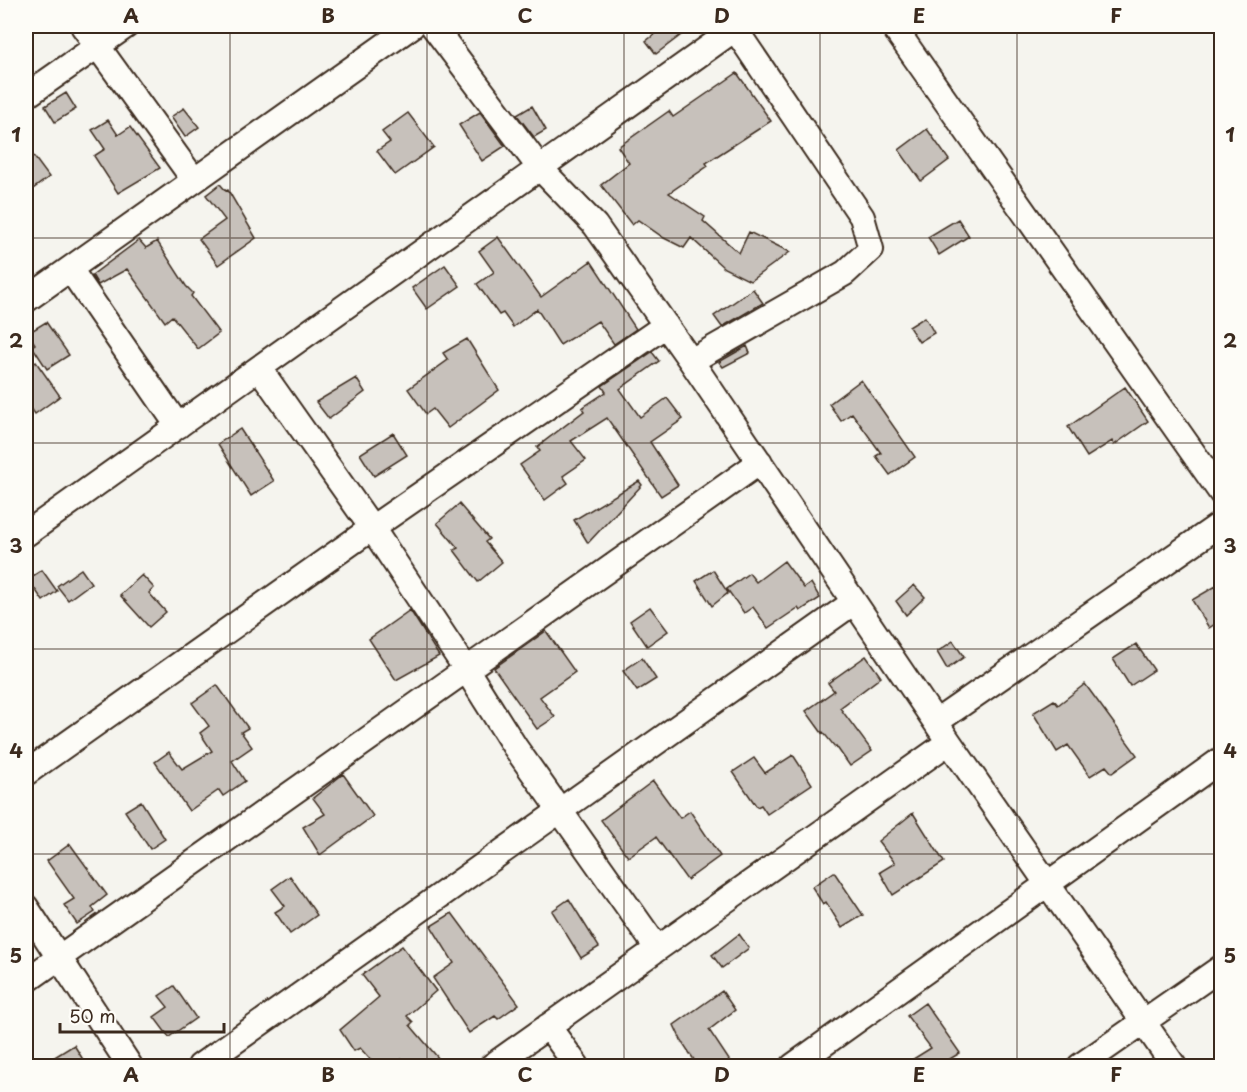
<svg xmlns="http://www.w3.org/2000/svg" width="1247" height="1092" font-family="'Playpen Sans',sans-serif">
	<rect width="100%" height="100%" fill="#f5f4ee"/>
	<filter id="ink" filterUnits="userSpaceOnUse"><feTurbulence type="fractalNoise" baseFrequency=".0167" numOctaves="2"/><feDisplacementMap in="SourceGraphic" scale="12" xChannelSelector="R" yChannelSelector="G"/><feConvolveMatrix kernelMatrix="1 2 1 2 8 2 1 2 1" color-interpolation-filters="sRGB"/></filter>
	<g filter="url(#ink)">
		<!-- building -->
		<path fill="#c7c1bb" stroke="#3b2a1e" stroke-width="1.5" d="M666,26H693L656,54L646,41Z
			M737,73L771,121L706,163L708,166L669,193L705,217L703,221L739,253L749,232L790,252L750,281L724,268L691,238L684,248L664,238L638,220L632,225L601,185L629,163L618,147L669,111L673,117Z
			M66,93L76,109L55,122L45,106Z
			M532,106L546,130L534,137L517,115Z
			M184,108L199,127L185,137L171,117Z
			M480,112L505,146L482,161L459,125Z
			M408,113L434,147L395,175L377,151L390,142L382,132Z
			M108,120L118,135L130,127L160,168L118,193L94,156L105,149L92,130Z
			M927,129L949,160L921,181L899,150Z
			M26,146L49,177L26,194Z
			M220,184L226,191L228,190L256,238L218,265L199,239L225,220L206,195Z
			M958,219L969,236L939,255L928,237Z
			M498,237L541,297L591,261L636,329L614,344L598,321L560,345L537,309L513,327L503,313L499,315L477,284L494,272L479,251Z
			M139,240L146,248L157,241L186,286L193,293L191,296L219,333L198,349L172,316L165,322L127,269L98,285L92,275Z
			M445,265L460,286L427,309L412,288Z
			M753,289L763,303L722,327L714,316Z
			M925,317L934,333L919,342L909,327Z
			M46,322L69,355L47,369L32,346L35,344L28,333Z
			M467,339L499,390L448,428L433,409L426,414L408,389L448,360L443,353Z
			M747,346L750,353L723,367L719,362Z
			M652,352L659,361L620,389L640,417L667,398L683,419L650,442L678,485L661,496L607,418L571,441L586,460L563,476L568,483L545,500L520,465L540,451L537,447L584,411L582,408L606,392L602,386Z
			M36,362L60,396L35,414L26,401V369Z
			M356,378L365,392L329,419L316,402Z
			M861,380L915,457L890,475L876,456L881,453L852,413L841,421L829,404Z
			M1125,387L1148,421L1114,445L1112,441L1087,457L1068,427Z
			M240,429L274,481L251,496L218,444Z
			M393,433L407,455L374,476L360,454Z
			M639,481L642,485L588,543L574,520Z
			M459,504L489,539L485,542L502,562L478,582L454,550L458,548L437,523Z
			M784,561L804,588L811,583L820,598L800,611L798,608L768,628L753,607L744,613L727,589L749,573L756,582Z
			M81,569L91,583L68,600L57,586Z
			M42,570L57,591L43,601L28,579Z
			M713,570L728,593L712,606L696,581Z
			M142,575L154,588L149,593L166,612L149,627L120,595Z
			M914,585L925,597L906,615L896,601Z
			M1216,586L1221,596V620L1209,628L1192,600Z
			M650,607L668,631L647,646L630,621Z
			M410,610L439,656L396,680L369,639Z
			M546,631L575,672L540,697L555,717L537,729L494,668Z
			M953,641L964,657L947,669L937,652Z
			M1136,644L1154,670L1130,686L1113,659Z
			M866,656L881,677L840,708L872,751L850,766L836,746L835,747L823,732L822,733L806,711L834,691L828,683Z
			M642,658L656,679L637,691L623,671Z
			M1085,684L1137,755L1112,773L1106,766L1090,776L1068,745L1057,752L1033,713L1054,700L1058,705Z
			M217,685L248,728L241,732L252,747L232,761L245,781L223,796L219,790L189,811L155,762L169,752L182,769L212,751L200,733L209,726L192,703Z
			M793,755L812,784L767,814L761,805L757,807L733,772L754,758L765,773Z
			M343,774L373,816L320,855L303,827L325,814L313,798Z
			M653,781L680,818L690,811L720,856L687,880L656,837L628,857L601,820Z
			M141,801L165,839L150,849L125,811Z
			M913,813L944,862L893,895L880,872L895,863L878,841Z
			M70,844L107,895L92,907L95,912L77,924L64,905L74,899L47,861Z
			M834,872L863,915L842,928L826,902L823,904L812,887Z
			M290,876L317,915L290,934L275,912L285,906L272,889Z
			M569,899L599,947L581,958L552,911Z
			M452,913L519,1004L498,1019L495,1016L469,1033L433,978L454,963L431,926Z
			M739,934L749,948L722,968L712,955Z
			M402,946L436,991L407,1016L413,1022L410,1025L439,1059L431,1066H409L402,1059L393,1066H376L360,1048L354,1051L340,1030L379,997L362,975Z
			M174,986L196,1018L169,1037L154,1017L168,1007L159,996Z
			M722,991L735,1010L709,1030L733,1066H698L681,1040L674,1025Z
			M925,1003L960,1053L938,1066H902L931,1048L907,1016Z
			M74,1045L87,1066H40Z"/>
		<g fill="none" stroke-linecap="round" stroke-linejoin="round">
			<!-- minor casing -->
			<g stroke="#3b2a1e" stroke-width="28">
				<path id="minor" d="M83,26L194,180
					M433,26L539,167L595,225L691,361L949,742L1174,1066
					M893,26L1222,494
					M26,96L126,26
					M70,269L178,426
					M26,300L412,26
					M691,361L845,273L871,249L862,217L735,29
					M259,368L372,528L466,669L515,747L657,948
					M26,534L739,26
					M936,722L1222,523
					M26,773L372,528L666,325
					M26,907L130,1066
					M26,981L760,462
					M548,1026L577,1066
					M200,1066L854,602
					M492,1066L949,742
					M793,1066L1222,759
					M1080,1066L1222,967"/>
			</g>
			<!-- minor -->
			<use href="#minor" stroke="#fdfcf7" stroke-width="24"/>
		</g>
	</g>
	<!-- grid -->
	<path fill="none" stroke="#3b2a1e" stroke-width="1.5" stroke-opacity="0.55" d="M230,26V1066M427,26V1066M624,26V1066M820,26V1066M1017,26V1066M26,238H1222M26,443H1222M26,649H1222M26,854H1222"/>
	<!-- margin -->
	<rect width="1247" height="1092" fill="none" stroke="#fdfcf7" stroke-width="66"/>
	<!-- scale -->
	<path d="M60 1023v9h164v-9" fill="none" stroke="#3b2a1e" stroke-width="3"/>
	<text x="69" y="1023" font-size="18" fill="#3b2a1e" stroke="#fdfcf7" stroke-width="4.5" paint-order="stroke">50 m</text>
	<rect x="33" y="33" width="1181" height="1026" fill="none" stroke="#3b2a1e" stroke-width="2"/>
	<g font-size="20" text-anchor="middle" font-weight="bold" fill="#3b2a1e">
		<text x="131" y="23">A</text>
		<text x="328" y="23">B</text>
		<text x="525" y="23">C</text>
		<text x="722" y="23">D</text>
		<text x="919" y="23">E</text>
		<text x="1116" y="23">F</text>
		<text x="16" y="142">1</text>
		<text x="1230" y="142">1</text>
		<text x="16" y="348">2</text>
		<text x="1230" y="348">2</text>
		<text x="16" y="553">3</text>
		<text x="1230" y="553">3</text>
		<text x="16" y="758">4</text>
		<text x="1230" y="758">4</text>
		<text x="16" y="963">5</text>
		<text x="1230" y="963">5</text>
		<text x="131" y="1082">A</text>
		<text x="328" y="1082">B</text>
		<text x="525" y="1082">C</text>
		<text x="722" y="1082">D</text>
		<text x="919" y="1082">E</text>
		<text x="1116" y="1082">F</text>
	</g>
</svg>
